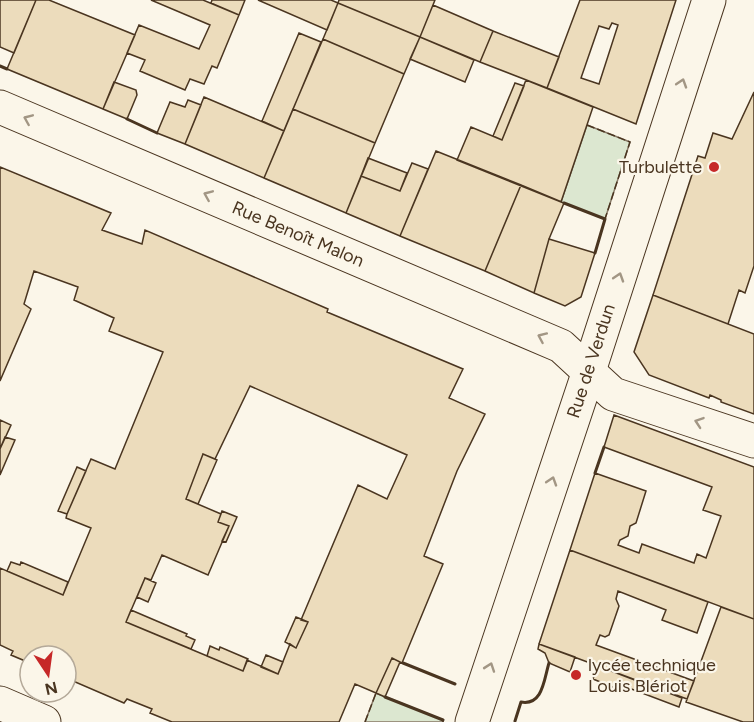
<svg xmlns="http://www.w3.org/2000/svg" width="754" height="722" font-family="Figtree,sans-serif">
	<rect width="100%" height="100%" fill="#fbf6e9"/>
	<!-- green -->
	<path fill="#dce7d0" stroke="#887966" stroke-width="1.5" d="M587,125L630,142L605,219L561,202Z
		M376,693L443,720V722H365Z"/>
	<!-- building -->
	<path fill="#ecdcbc" stroke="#4a3520" stroke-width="1.5" fill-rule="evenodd" d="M0,0H36L14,53L0,47Z
		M36,0H49L135,35L103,109L7,69Z
		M151,0H203L239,15L217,68L212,66L204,84L190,79L185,90L140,71L145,60L127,53L139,25L199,49L210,25Z
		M212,0H245L239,15L211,3Z
		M258,0H331L338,3L327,30Z
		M339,0H435L420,37L338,3Z
		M580,0H676L636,124L547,88ZM612,23L618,25L599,84L581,78L599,26L609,29Z
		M338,3L420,37L404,74L323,39Z
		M433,5L493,31L480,62L420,37Z
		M493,31L559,57L547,88L480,62Z
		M299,33L321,42L284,131L262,121Z
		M420,37L474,60L465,82L410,59Z
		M323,39L404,74L375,143L293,109Z
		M526,80L593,107L561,202L457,160L471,127L502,140Z
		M114,82L136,90L137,95L127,119L103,109Z
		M515,83L524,86L502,140L493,136Z
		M754,92V266L745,293L739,290L728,324L653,295L698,156L705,158L713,133L732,139Z
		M204,97L284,131L264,178L185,144Z
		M188,100L201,105L185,144L157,133L170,102L185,107Z
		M293,109L375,143L346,213L264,178Z
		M436,151L521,185L485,271L400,236Z
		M368,158L407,173L400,191L361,176Z
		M412,163L428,169L400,236L346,213L361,176L400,191Z
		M0,167L111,213L102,230L142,244L145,230L328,309L327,312L463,369L449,398L485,414L457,471L424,556L443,564L402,663L392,658L376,693L355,684L339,722H172L150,713L152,709L127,699L124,703L66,678V656H30V663L11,655L13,651L0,645V568L63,595L91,528L66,518L67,514L91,459L115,469L163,352L109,331L114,318L74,300L78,287L34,271L24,304L31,309L0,381ZM250,386L407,455L387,499L358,485L301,620L308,622L296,648L290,644L278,674L247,660L243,671L126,622L145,578L151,580L162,555L208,575L229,526L218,522L221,514L186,499L203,454L215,459Z
		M521,185L564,203L549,239L534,293L485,271Z
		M549,239L595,253L581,297L565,306L534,293Z
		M653,295L754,334V414L721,402V400L710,395L709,398L649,375L634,352Z
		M614,415L754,467V619L570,550L595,473L646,491L636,523L630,526L628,536L620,540L618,545L639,553L642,544L694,563L697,554L706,558L721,516L703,510L712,487L604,447Z
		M0,420L11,425L0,449Z
		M5,437L15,440L0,475V449Z
		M203,454L217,460L198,504L186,499Z
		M77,467L86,471L67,514L58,511Z
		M222,511L237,517L226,542L222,541L229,526L218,522Z
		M570,550L708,602L697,633L662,620L666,610L618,591L616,599L619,606L609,635L605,637L600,635L596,645L694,681L687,699L539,644Z
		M11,562L20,565L21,562L68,582L63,595L7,571Z
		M145,578L156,583L148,602L137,597Z
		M721,607L754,619V722H743L686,702Z
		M131,610L187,634L186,636L195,640L191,649L126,622Z
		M296,617L308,622L296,648L285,642Z
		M539,644L575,657L570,672L549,663L545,653L538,649Z
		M210,646L219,650L220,647L248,659L243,671L207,656Z
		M266,655L283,662L278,674L261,667Z
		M392,658L400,662L385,697L376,693Z
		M598,666L682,698L679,707L621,685L620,690L593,679Z"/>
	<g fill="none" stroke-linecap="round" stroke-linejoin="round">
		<!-- minor casing -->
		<g stroke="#4a3520" stroke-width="35">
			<path id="minor" d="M0,107L561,346L613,394L754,441
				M0,703L44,722"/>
		</g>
		<!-- tertiary casing -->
		<g stroke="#4a3520" stroke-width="35">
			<path id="tertiary" d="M472,722L589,371L709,0"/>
		</g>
		<!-- minor -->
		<use href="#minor" stroke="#fbf6e9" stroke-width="33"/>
		<!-- tertiary -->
		<use href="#tertiary" stroke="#fbf6e9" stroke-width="33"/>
		<!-- fence -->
		<path stroke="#4a3520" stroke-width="1.5" stroke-dasharray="8 3" stroke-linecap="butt" d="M587,125L630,142L605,219
			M365,722L376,693
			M443,722V720"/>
		<!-- wall -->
		<path stroke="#4a3520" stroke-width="3" d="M0,66L7,69
			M127,119L157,133
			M564,203L605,219L595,253
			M595,473L604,447
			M403,663L455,684
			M385,697L443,720
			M515,721L521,702C543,706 544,679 549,663"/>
	</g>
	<!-- one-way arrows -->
	<defs><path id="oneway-chevron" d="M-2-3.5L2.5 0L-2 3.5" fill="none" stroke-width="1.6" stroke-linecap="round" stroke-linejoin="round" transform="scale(1.5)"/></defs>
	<g stroke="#a29684">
		<use href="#oneway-chevron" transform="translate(682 83) rotate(-72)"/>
		<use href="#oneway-chevron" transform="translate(28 119) rotate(-157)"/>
		<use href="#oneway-chevron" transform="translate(208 195) rotate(-157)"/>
		<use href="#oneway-chevron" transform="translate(619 277) rotate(-72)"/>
		<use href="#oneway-chevron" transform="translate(542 337) rotate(-156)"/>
		<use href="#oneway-chevron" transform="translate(699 422) rotate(-161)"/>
		<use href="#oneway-chevron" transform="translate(552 481) rotate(-72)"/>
		<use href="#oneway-chevron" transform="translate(490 667) rotate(-71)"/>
	</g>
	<!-- markers -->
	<g fill="#c62828" stroke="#fbf6e9" stroke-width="2">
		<circle cx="714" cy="167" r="6"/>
		<circle cx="576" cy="675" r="6"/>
	</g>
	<g text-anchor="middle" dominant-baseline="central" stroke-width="4.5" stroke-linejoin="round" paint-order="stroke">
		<!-- poi labels -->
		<g font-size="18" fill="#4a3520" stroke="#fbf6e9" text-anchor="end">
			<text x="702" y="167">Turbulette</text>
			<text x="588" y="665" text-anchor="start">lycée technique<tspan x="588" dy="21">Louis Blériot</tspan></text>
		</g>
		<!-- street labels -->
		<g font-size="18" fill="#4a3520" stroke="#fbf6e9">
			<text transform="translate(298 234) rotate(23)">Rue Benoît Malon</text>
			<text transform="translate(591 361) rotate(-72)">Rue de Verdun</text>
		</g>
	</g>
	<!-- north arrow -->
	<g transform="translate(48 674) rotate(167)"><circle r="28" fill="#fbf6e9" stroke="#b4a999" stroke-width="1.5"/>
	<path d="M0-4.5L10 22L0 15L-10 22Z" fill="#c62828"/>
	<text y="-9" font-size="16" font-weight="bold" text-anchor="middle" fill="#4a3520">N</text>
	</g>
</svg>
